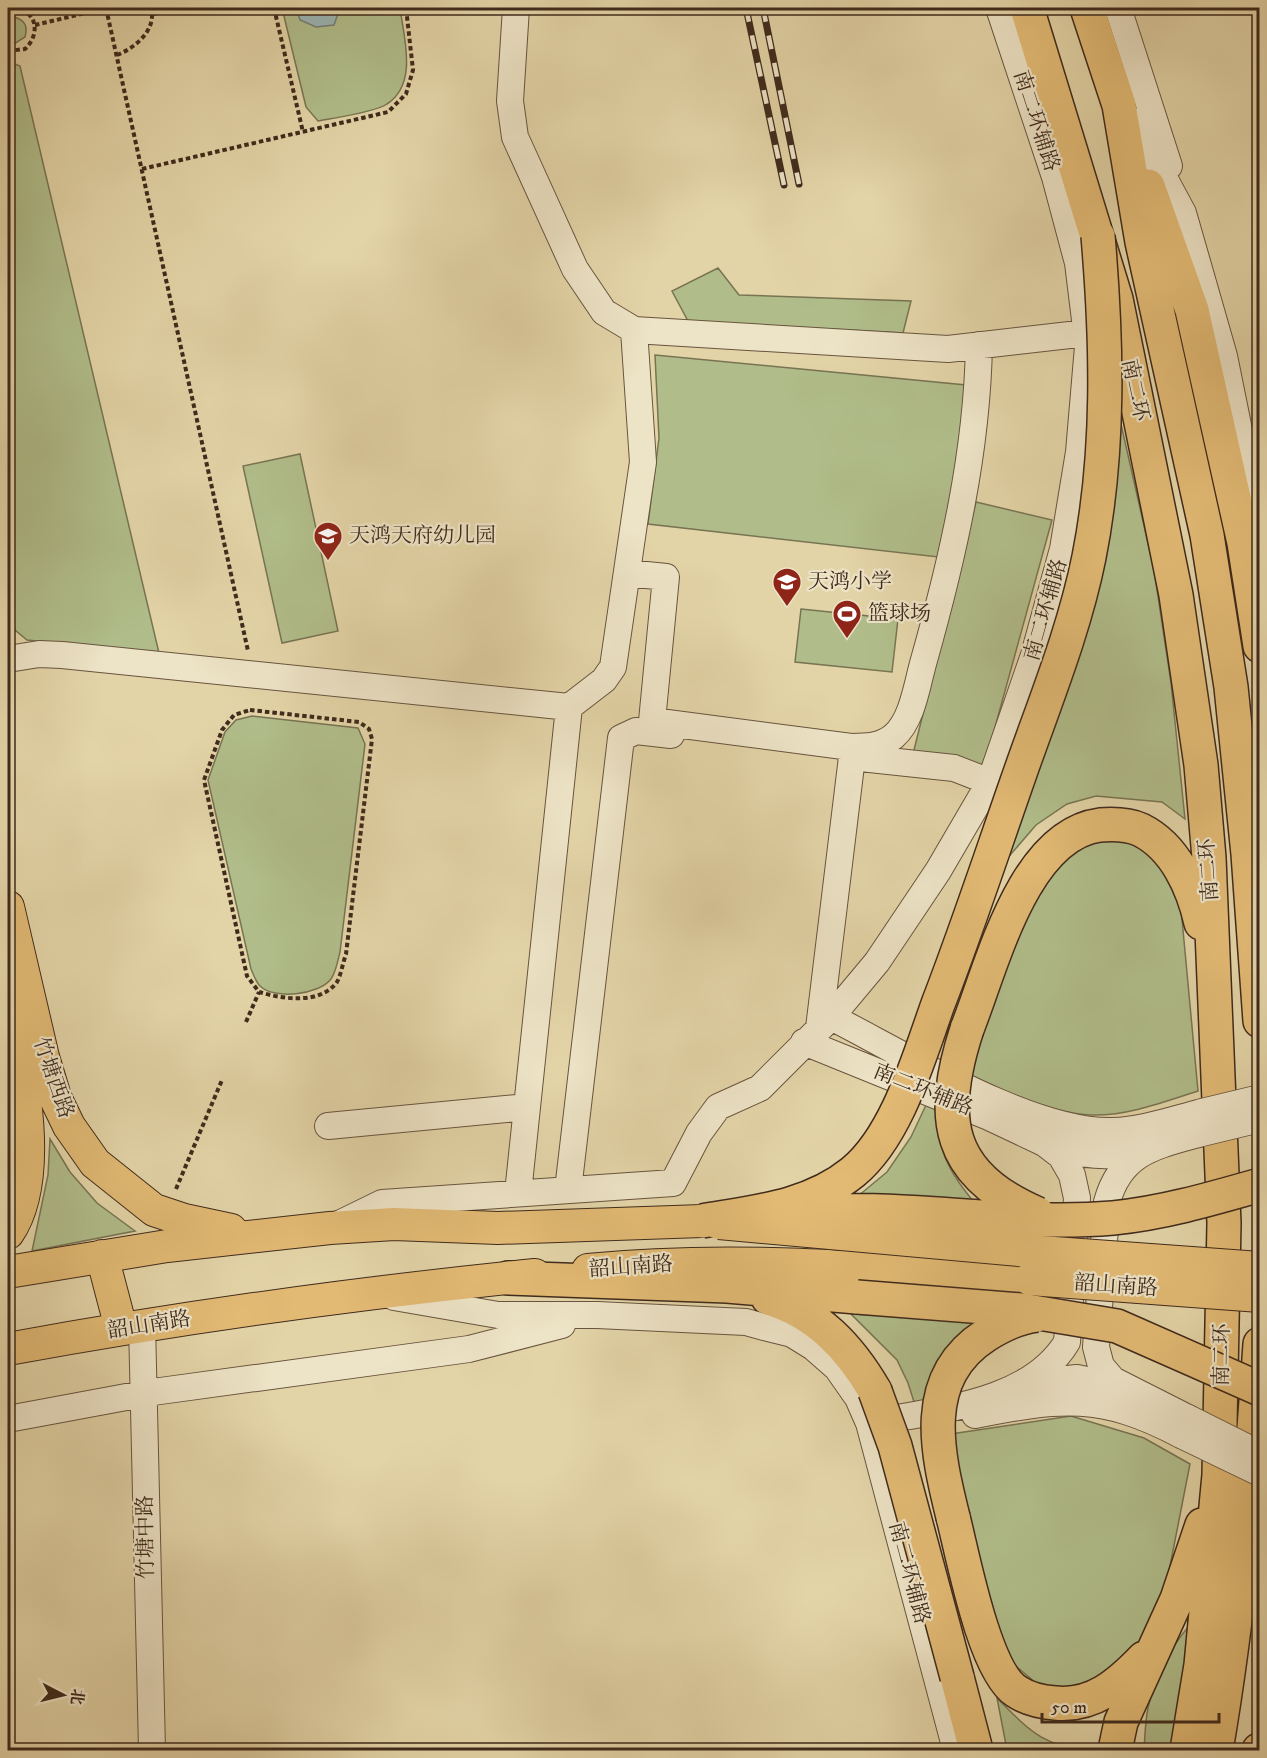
<svg xmlns="http://www.w3.org/2000/svg" width="1267" height="1758" font-family="'IM FELL DW Pica','Noto Serif SC',serif">
	<rect width="100%" height="100%" fill="#e3d4a7"/>
	<filter id="stains"><feTurbulence type="fractalNoise" baseFrequency=".00333" numOctaves="4"/><feColorMatrix values="0 0 0 0 .2 0 0 0 0 .09 0 0 0 0 .02 0 0 0 .5 -.17"/></filter>
	<radialGradient id="worn" r=".72"><stop offset=".6" stop-color="#630" stop-opacity="0"/><stop offset="1" stop-color="#630" stop-opacity=".3"/></radialGradient>
	<!-- green -->
	<path fill="#b0bd8a" stroke="#787453" stroke-width="1.5" d="M282,8H400C404,38 418,84 387,104C376,112 334,118 318,121L306,107Z
		M14,17C25,20 28,26 25,37L14,44L8,43V18Z
		M8,61L20,66L159,653L27,640L15,630L8,598Z
		M718,268L739,295L911,301L903,333L688,321L672,291Z
		M655,355L966,385L947,558L648,524L659,438Z
		M1118,411L1154,570L1171,683L1185,819L1162,802L1096,796L1067,804L1036,825L1005,861L1079,657L1101,570Z
		M300,454L338,631L282,643L243,466Z
		M976,502L1052,520L983,771L912,758Z
		M801,609L898,619L892,672L795,662Z
		M252,716L358,728L365,744L340,952C338,960 336,972 331,979C319,995 274,1000 260,986C256,982 253,974 251,969L208,780L225,732L236,720Z
		M1132,835L1179,887L1198,1091C1164,1102 1127,1116 1091,1115C1054,1114 998,1089 965,1073L1030,892L1080,839Z
		M934,1088C937,1140 940,1163 975,1203L858,1196L887,1172L911,1137Z
		M50,1139L70,1172L97,1203L135,1231L32,1251L48,1175Z
		M851,1314L979,1320L929,1386L922,1427L908,1383L897,1360Z
		M1071,1416L1144,1438L1190,1464L1160,1617L1119,1681L1064,1690L1036,1683L1011,1662L984,1627L951,1434Z
		M1197,1618L1181,1750H1144C1145,1737 1145,1722 1148,1708C1154,1678 1174,1639 1197,1618Z
		M997,1698C1026,1727 1046,1751 1090,1747L1094,1750H1007Z"/>
	<!-- water -->
	<path fill="#9bb5b4" stroke="#767d77" stroke-width="1.5" d="M296,8H340L334,25L316,27L300,20Z"/>
	<g fill="none" stroke-linecap="round" stroke-linejoin="round">
		<!-- minor casing -->
		<g stroke="#68543f" stroke-width="28">
			<path id="minor" d="M516,8L510,101L515,137L575,269L604,312L634,330L948,349L1087,333
				M999,8L1055,177L1078,263L1086,328
				M1118,8L1169,166
				M1122,110L1154,159L1183,213L1224,356L1260,534
				M627,573L666,577L652,721L851,747C866,747 881,747 894,736C913,719 917,684 924,660C953,557 977,453 979,345
				M8,659L39,654L62,655L569,707L604,680L613,667L643,462L634,330
				M851,757L954,768L990,782
				M831,1017C904,1054 1033,1134 1113,1131C1143,1130 1174,1119 1202,1112
				M819,1028L852,757
				M804,1042L989,1117L1044,1143L1061,1156L1072,1175L1077,1198L1067,1342C1029,1405 934,1410 869,1423
				M328,1126L527,1107
				M1047,1144C1080,1156 1110,1159 1143,1150
				M568,1190L621,738L636,731L671,735
				M518,1193L569,707
				M339,1224L382,1203L673,1183L699,1133L718,1107L760,1088L831,1017L877,962L938,871L990,782L1034,655L1063,549L1079,452L1091,311
				M394,1297L498,1315H597L746,1322L768,1328L792,1334L813,1347L837,1368L858,1398L869,1423L956,1750
				M142,1324L152,1750
				M1028,1383L1077,1378L1122,1388
				M975,1415C1061,1398 1102,1393 1181,1435
				M1188,1418L1113,1380L1101,1366L1096,1347L1107,1202C1121,1151 1156,1146 1202,1133
				M8,1419L153,1392L469,1349L562,1325"/>
		</g>
		<!-- major casing -->
		<g stroke="#3f2a1c" stroke-width="34">
			<path id="major" d="M8,907L43,1057L55,1097L69,1126L95,1163L154,1210L184,1220L231,1230
				M8,1007C21,1068 46,1178 8,1233
				M102,1256L121,1328
				M588,1270C736,1255 883,1269 1030,1279
				M8,1272L167,1246L330,1228L394,1224L498,1228L702,1221
				M8,1349C182,1317 358,1293 535,1275"/>
		</g>
		<!-- highway casing -->
		<g stroke="#3f2a1c" stroke-width="36">
			<path id="highway" d="M1027,8L1116,299L1176,595L1201,765L1209,858L1224,1223L1219,1475L1201,1665L1187,1750
				M1087,8L1119,105L1142,242L1207,535L1231,687L1248,854L1260,1021
				M1148,186L1192,310L1244,543L1260,646
				M967,1029C992,966 1023,835 1100,825C1114,824 1128,824 1141,830C1175,847 1193,887 1201,923
				M508,1278L727,1286L857,1297
				M768,1298C818,1313 850,1348 875,1391
				M953,1517C963,1556 984,1670 1016,1691C1026,1698 1042,1702 1055,1703C1093,1707 1119,1684 1144,1658
				M957,1677L976,1750
				M1115,1750L1121,1722L1177,1599L1202,1525
				M1216,1750C1239,1616 1251,1480 1260,1344
				M1259,1750H1260"/>
		</g>
		<!-- path -->
		<path stroke="#3f2a1c" stroke-width="4" stroke-dasharray="4.5 3" stroke-linecap="butt" d="M106,8L248,651
			M274,8L303,132
			M153,14L182,8
			M35,25L107,8
			M8,51L25,49C41,34 37,10 14,8
			M117,55C135,48 157,30 151,8
			M142,169L388,112L406,94L413,70L406,8
			M250,710L359,722L369,729L372,739L346,954C343,962 341,975 337,982C320,1005 282,999 259,992L247,976L204,780L222,730L234,715Z
			M246,1022L259,992
			M176,1189L222,1080"/>
		<!-- minor -->
		<use href="#minor" stroke="#ede3c6" stroke-width="26"/>
		<!-- major -->
		<use href="#major" stroke="#e2ba74" stroke-width="32"/>
		<!-- highway -->
		<use href="#highway" stroke="#e2ba74" stroke-width="33"/>
		<!-- rail casing -->
		<g stroke="#3f2a1c" stroke-width="7">
			<path id="rail" d="M746,8L784,185
				M763,8L799,184"/>
		</g>
		<!-- rail -->
		<use href="#rail" stroke="#ede3c6" stroke-width="4.5" stroke-dasharray="14" stroke-linecap="butt"/>
		<!-- minor-bridge casing -->
		<g stroke="#68543f" stroke-width="28" stroke-linecap="butt">
			<path id="minor-bridge" d="M1202,1112L1260,1098
				M1202,1133L1260,1119
				M1188,1418L1260,1454
				M1181,1435L1260,1473"/>
		</g>
		<!-- major-bridge casing -->
		<g stroke="#3f2a1c" stroke-width="34" stroke-linecap="butt">
			<path id="major-bridge" d="M719,1223L1040,1252L1260,1268
				M1030,1279L1260,1296"/>
		</g>
		<!-- highway-bridge casing -->
		<g stroke="#3f2a1c" stroke-width="36" stroke-linecap="butt">
			<path id="highway-bridge" d="M967,1029C938,1118 946,1175 1038,1214
				M793,1213C899,1203 1006,1227 1113,1218C1163,1213 1211,1199 1260,1185
				M702,1221C755,1212 810,1207 853,1172C897,1136 919,1057 938,1004C967,929 992,853 1019,776C1044,704 1074,632 1089,557C1110,451 1107,342 1098,236
				M857,1297L1021,1310L1117,1326L1260,1389
				M875,1391L895,1446L957,1677
				M953,1517C937,1452 919,1378 986,1335C1002,1325 1018,1317 1037,1315"/>
		</g>
		<!-- minor-bridge -->
		<use href="#minor-bridge" stroke="#ede3c6" stroke-width="26"/>
		<!-- major-bridge -->
		<use href="#major-bridge" stroke="#e2ba74" stroke-width="32"/>
		<!-- highway-bridge -->
		<use href="#highway-bridge" stroke="#e2ba74" stroke-width="33"/>
	</g>
	<!-- icons -->
	<defs>
		<g id="school-pin" transform="scale(1.5)"><path d="M0 17L-7.5 6A9.5 9.5 0 1 1 7.5 6Z" fill="#8f2418" stroke="#ede3c6"/><path d="M0-5L7-2L0 1L-7-2ZM-4 1L0 2.5L4 1V4Q0 6-4 4Z" fill="#fff"/></g>
		<g id="stadium-pin" transform="scale(1.5)"><path d="M0 17L-7.5 6A9.5 9.5 0 1 1 7.5 6Z" fill="#8f2418" stroke="#ede3c6"/><path d="M0-5a6.5 5 0 1 0 0 10a6.5 5 0 1 0 0-10ZM-3.5-1.8h7v3.6h-7Z" fill="#fff"/></g>
	</defs>
	<g fill-rule="evenodd">
		<use href="#school-pin" x="328" y="536"/>
		<use href="#school-pin" x="787" y="582"/>
		<use href="#stadium-pin" x="847" y="614"/>
	</g>
	<g text-anchor="middle" dominant-baseline="central" stroke-width="4.5" stroke-linejoin="round" paint-order="stroke">
		<!-- street labels -->
		<g font-size="21" fill="#3f2a1c" stroke="#ede3c6">
			<text transform="translate(1036 121) rotate(72)">南二环辅路</text>
			<text transform="translate(1135 390) rotate(78)">南二环</text>
			<text transform="translate(1046 610) rotate(-74)">南二环辅路</text>
			<text transform="translate(1209 870) rotate(-94)">南二环</text>
			<text transform="translate(53 1078) rotate(71)">竹塘西路</text>
			<text transform="translate(923 1090) rotate(22)">南二环辅路</text>
			<text transform="translate(631 1267) rotate(-4)">韶山南路</text>
			<text transform="translate(1116 1286) rotate(4)">韶山南路</text>
			<text transform="translate(149 1325) rotate(-9)">韶山南路</text>
			<text transform="translate(1222 1355) rotate(-89)">南二环</text>
			<text transform="translate(146 1537) rotate(-91)">竹塘中路</text>
			<text transform="translate(909 1573) rotate(75)">南二环辅路</text>
		</g>
		<!-- poi labels -->
		<g font-size="21" fill="#3f2a1c" stroke="#ede3c6" text-anchor="start">
			<text x="349" y="536">天鸿天府幼儿园</text>
			<text x="808" y="582">天鸿小学</text>
			<text x="868" y="614">篮球场</text>
		</g>
	</g>
	<!-- margin -->
	<rect width="1267" height="1758" fill="none" stroke="#e3d4a7" stroke-width="30"/>
	<rect x="9" y="9" width="1249" height="1740" fill="none" stroke="#3f2a1c" stroke-width="3"/>
	<rect x="15" y="15" width="1237" height="1728" fill="none" stroke="#3f2a1c" stroke-width="1.5"/>
	<!-- north arrow -->
	<g transform="translate(63 1695) rotate(97)" stroke="#ede3c6" stroke-width="4.5" paint-order="stroke">
	<path d="M0-4.5L10 22L0 15L-10 22Z" fill="#3f2a1c"/>
	<text y="-9" font-size="16" font-weight="bold" text-anchor="middle" fill="#3f2a1c">北</text>
	</g>
	<!-- scale -->
	<path d="M1042 1713v9h177v-9" fill="none" stroke="#3f2a1c" stroke-width="3"/>
	<text x="1051" y="1713" font-size="18" fill="#3f2a1c" stroke="#ede3c6" stroke-width="4.5" paint-order="stroke">50 m</text>
	<rect width="100%" height="100%" filter="url(#stains)"/>
	<rect width="100%" height="100%" fill="url(#worn)"/>
</svg>
